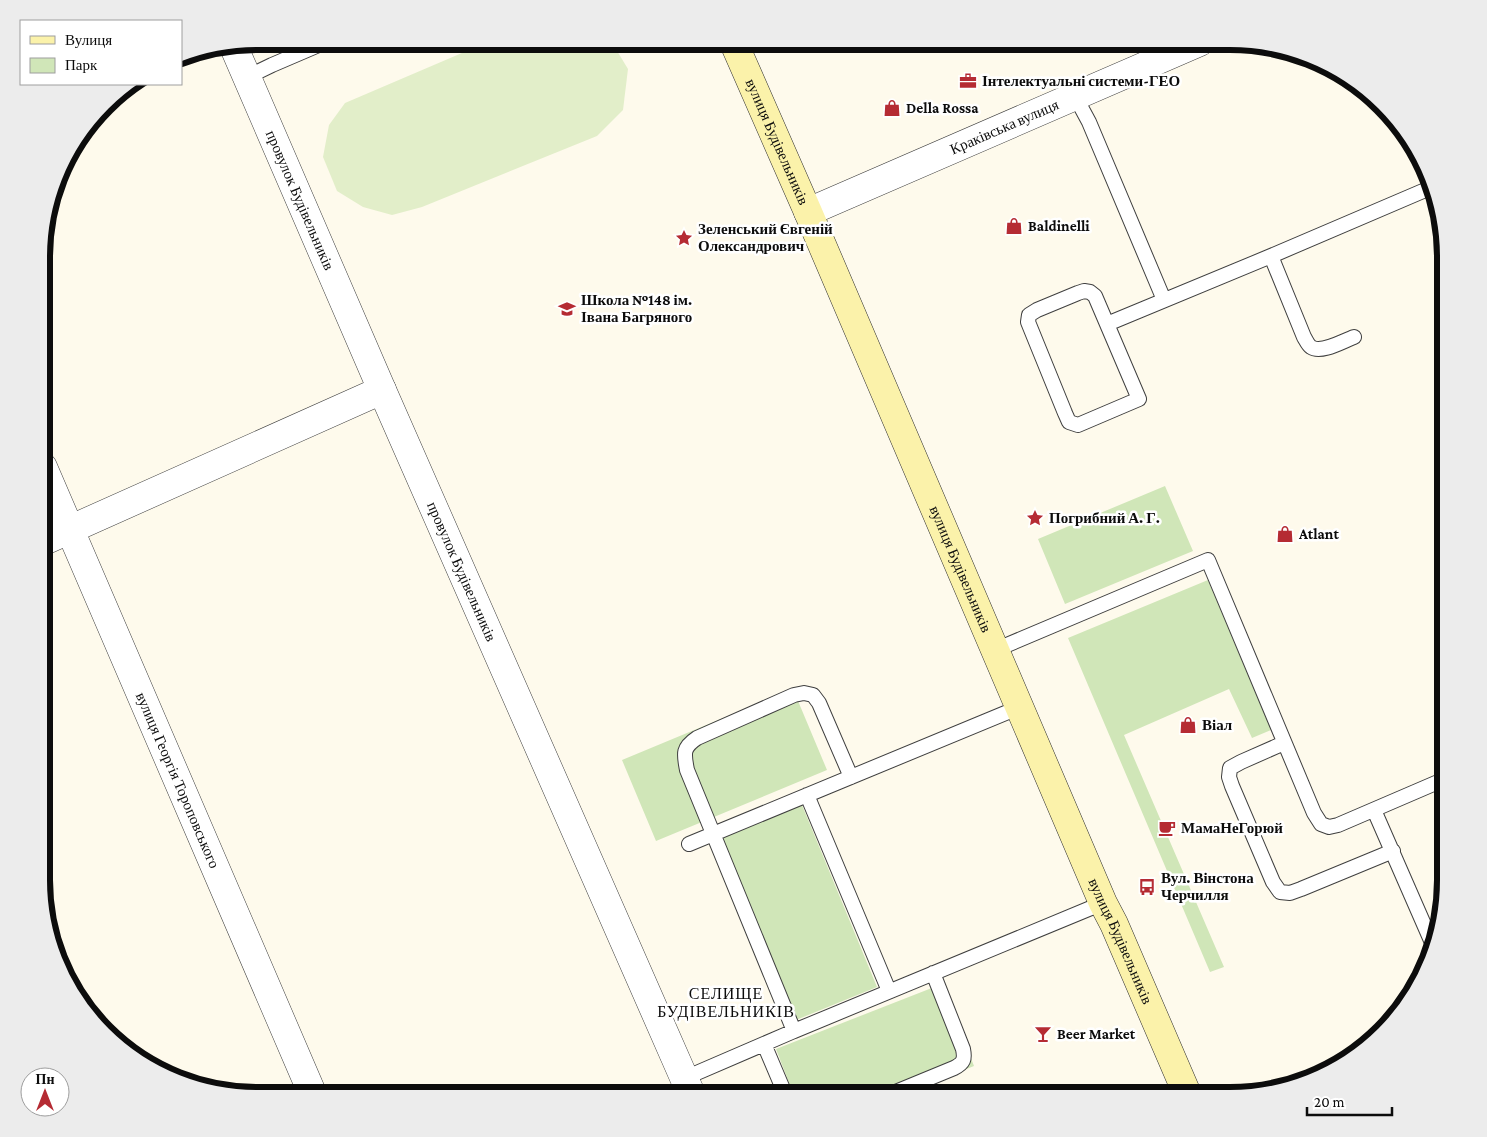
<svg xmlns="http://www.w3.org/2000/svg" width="1487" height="1137" font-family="'Crimson Pro',serif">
	<rect width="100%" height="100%" fill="#fefaec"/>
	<!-- green -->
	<path fill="#d0e6b8" d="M1165,486L1193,551L1065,604L1038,539Z
		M1208,580L1271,730L1252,738L1229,689L1124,735L1224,967L1210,972L1068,638Z
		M793,689L827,770L656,841L622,760Z
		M802,805L877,987L796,1020L720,838Z
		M942,984L974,1066L900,1096H794L776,1049Z"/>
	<!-- pitch -->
	<path fill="#e2eec9" d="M490,41H611L628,69L623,110L597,136L422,207L392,215L363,207L337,191L323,157L329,125L345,103Z"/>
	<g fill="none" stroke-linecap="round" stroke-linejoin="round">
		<!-- service casing -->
		<g stroke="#3f3f3f" stroke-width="16">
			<path id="service" d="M247,77L272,65L328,41
				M1075,96L1089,122L1164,300
				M1271,256L1304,337C1306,340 1308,345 1311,347C1321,354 1343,341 1354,337
				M1084,291L1090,292L1095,296L1139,399L1078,425L1069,422L1065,413L1028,322L1029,315L1037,310L1078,293Z
				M1107,324L1271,256L1430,188
				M995,650L1208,560L1314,813L1321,824L1329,827L1338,825L1445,779
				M1284,743L1241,762L1230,768L1229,777L1232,786L1273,882L1280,892L1290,893L1301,889L1393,851
				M807,795L889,991
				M1374,810L1433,945
				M689,844L1020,707
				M794,1031L1103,903
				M764,1044L786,1096
				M685,1078L794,1031L687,770C684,754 682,748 697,738L794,695L804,693L813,695L819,703L851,777
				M886,1096L954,1068C964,1063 965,1059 963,1049L933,973"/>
		</g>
		<!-- minor casing -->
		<g stroke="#3f3f3f" stroke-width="29">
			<g id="minor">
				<path id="s1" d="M233,45L382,390L692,1096"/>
				<path id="s2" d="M808,212L1200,42"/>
				<path id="s3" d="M43,467L313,1095"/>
				<path d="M42,542L382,390"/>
			</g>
		</g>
		<!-- secondary casing -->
		<g stroke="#2e2e2e" stroke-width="29">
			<g id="secondary">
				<path id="s4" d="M733,41L808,212L1103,903L1114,924L1188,1096"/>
			</g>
		</g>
		<!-- service -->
		<use href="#service" stroke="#fff" stroke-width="14"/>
		<!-- minor -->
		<use href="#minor" stroke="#fff" stroke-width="28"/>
		<!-- secondary -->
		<use href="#secondary" stroke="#fbf2aa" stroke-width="28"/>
	</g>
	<!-- icons -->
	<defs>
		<g id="office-bare" transform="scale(1.35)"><path d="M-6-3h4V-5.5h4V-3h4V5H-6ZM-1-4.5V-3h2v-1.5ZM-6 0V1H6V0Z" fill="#b52b33" stroke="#fff" stroke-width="2.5" paint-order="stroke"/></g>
		<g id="shop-bare" transform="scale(1.35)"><path d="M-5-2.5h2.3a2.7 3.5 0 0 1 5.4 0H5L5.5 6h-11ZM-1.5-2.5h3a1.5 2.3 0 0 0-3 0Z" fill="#b52b33" stroke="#fff" stroke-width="2.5" paint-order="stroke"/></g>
		<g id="sight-bare" transform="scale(1.35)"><path d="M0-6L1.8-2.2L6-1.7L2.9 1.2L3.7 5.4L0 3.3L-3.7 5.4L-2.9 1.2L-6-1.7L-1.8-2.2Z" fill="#b52b33" stroke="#fff" stroke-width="2.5" paint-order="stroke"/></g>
		<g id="school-bare" transform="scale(1.35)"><path d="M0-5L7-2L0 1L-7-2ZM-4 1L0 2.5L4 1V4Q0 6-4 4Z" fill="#b52b33" stroke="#fff" stroke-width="2.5" paint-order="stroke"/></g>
		<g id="cafe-bare" transform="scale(1.35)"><path d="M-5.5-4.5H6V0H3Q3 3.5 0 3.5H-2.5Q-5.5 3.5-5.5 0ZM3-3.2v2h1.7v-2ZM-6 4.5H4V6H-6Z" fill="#b52b33" stroke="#fff" stroke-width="2.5" paint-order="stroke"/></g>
		<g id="bus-bare" transform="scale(1.35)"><path d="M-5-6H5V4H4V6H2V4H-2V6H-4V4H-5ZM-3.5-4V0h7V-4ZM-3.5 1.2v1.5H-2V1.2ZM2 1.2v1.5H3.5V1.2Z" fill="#b52b33" stroke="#fff" stroke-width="2.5" paint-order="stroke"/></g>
		<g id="bar-bare" transform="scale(1.35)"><path d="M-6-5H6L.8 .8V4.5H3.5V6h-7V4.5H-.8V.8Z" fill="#b52b33" stroke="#fff" stroke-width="2.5" paint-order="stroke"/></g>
	</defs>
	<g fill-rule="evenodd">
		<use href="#office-bare" x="968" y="81"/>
		<use href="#shop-bare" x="892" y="108"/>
		<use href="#shop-bare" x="1014" y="226"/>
		<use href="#sight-bare" x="684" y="238"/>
		<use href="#school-bare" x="567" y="309"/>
		<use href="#sight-bare" x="1035" y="518"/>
		<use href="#shop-bare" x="1285" y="534"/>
		<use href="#shop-bare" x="1188" y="725"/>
		<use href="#cafe-bare" x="1167" y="828"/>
		<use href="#bus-bare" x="1147" y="887"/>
		<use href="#bar-bare" x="1043" y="1034"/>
	</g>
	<g text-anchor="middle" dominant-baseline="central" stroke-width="5" stroke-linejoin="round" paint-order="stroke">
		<!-- poi labels -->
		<g font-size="15" font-weight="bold" fill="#0c0c0c" stroke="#fff" text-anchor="start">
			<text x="982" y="81">Інтелектуальні системи-ГЕО</text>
			<text x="906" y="108">Della Rossa</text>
			<text x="1028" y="226">Baldinelli</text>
			<text x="698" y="229">Зеленський Євгеній<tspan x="698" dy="17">Олександрович</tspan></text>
			<text x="581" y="300">Школа №148 ім.<tspan x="581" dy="17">Івана Багряного</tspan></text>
			<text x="1049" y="518">Погрибний А. Г.</text>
			<text x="1299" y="534">Atlant</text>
			<text x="1202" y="725">Віал</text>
			<text x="1181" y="828">МамаНеГорюй</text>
			<text x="1161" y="878">Вул. Вінстона<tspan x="1161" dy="17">Черчилля</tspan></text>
			<text x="1057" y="1034">Beer Market</text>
		</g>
		<!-- street labels -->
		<g font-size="15" fill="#0c0c0c" stroke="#fff">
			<text stroke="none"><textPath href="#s2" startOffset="214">Краківська вулиця</textPath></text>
			<text stroke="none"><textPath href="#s4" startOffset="110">вулиця Будівельників</textPath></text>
			<text stroke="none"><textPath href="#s1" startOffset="169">провулок Будівельників</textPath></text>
			<text stroke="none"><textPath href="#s4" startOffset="575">вулиця Будівельників</textPath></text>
			<text stroke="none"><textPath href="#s1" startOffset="574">провулок Будівельників</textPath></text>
			<text stroke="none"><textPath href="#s3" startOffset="341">вулиця Георгія Тороповського</textPath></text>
			<text stroke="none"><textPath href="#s4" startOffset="980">вулиця Будівельників</textPath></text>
		</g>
		<!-- neighbourhood labels -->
		<g font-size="16" letter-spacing="1" fill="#0c0c0c" stroke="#fff">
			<text x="726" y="993">СЕЛИЩЕ<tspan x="726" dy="18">БУДІВЕЛЬНИКІВ</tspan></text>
		</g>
	</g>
	<!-- crop -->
	<path d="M0 0H1487V1137H0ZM257 50H1230A207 207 0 0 1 1437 257V880A207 207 0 0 1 1230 1087H257A207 207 0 0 1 50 880V257A207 207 0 0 1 257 50Z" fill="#ececec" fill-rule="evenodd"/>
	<path fill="none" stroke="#0c0c0c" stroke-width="6" d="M257 50H1230A207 207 0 0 1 1437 257V880A207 207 0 0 1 1230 1087H257A207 207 0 0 1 50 880V257A207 207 0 0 1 257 50Z"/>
	<!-- legend -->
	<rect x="20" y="20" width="162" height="65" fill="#ffffff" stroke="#9e9e9e"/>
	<rect x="30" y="36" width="25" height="8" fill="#fbf2aa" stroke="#9e9e9e"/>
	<text x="65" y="45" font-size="15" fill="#0c0c0c">Вулиця</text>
	<rect x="30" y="58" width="25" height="15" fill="#d0e6b8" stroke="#9e9e9e"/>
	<text x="65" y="70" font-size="15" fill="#0c0c0c">Парк</text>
	<!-- north arrow -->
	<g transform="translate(45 1092)"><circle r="24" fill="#ffffff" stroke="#9e9e9e"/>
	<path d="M0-4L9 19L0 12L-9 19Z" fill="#b52b33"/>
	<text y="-8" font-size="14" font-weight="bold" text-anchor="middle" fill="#0c0c0c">Пн</text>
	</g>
	<!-- scale -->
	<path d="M1307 1107v8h85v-8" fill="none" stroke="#0c0c0c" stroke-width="2.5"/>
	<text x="1314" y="1107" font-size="15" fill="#0c0c0c" stroke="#ffffff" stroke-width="4" paint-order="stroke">20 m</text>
</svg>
